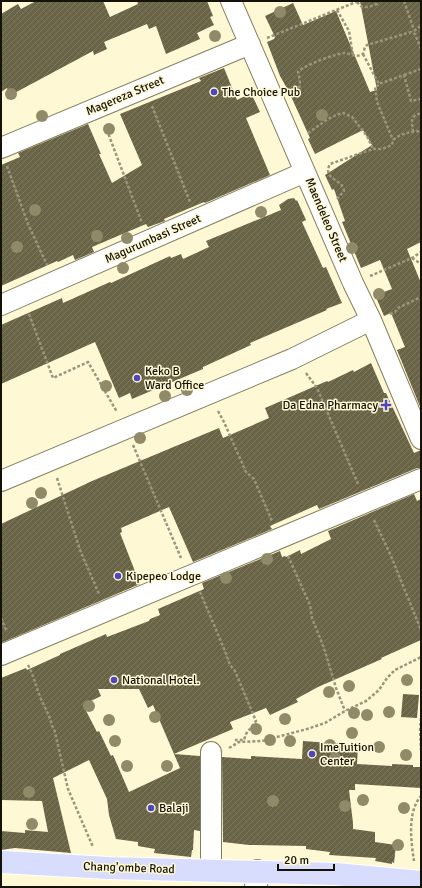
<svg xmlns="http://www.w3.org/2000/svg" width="422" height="888" font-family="Signika,sans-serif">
	<defs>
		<pattern id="building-hatch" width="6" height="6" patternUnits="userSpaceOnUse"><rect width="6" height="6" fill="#6a6446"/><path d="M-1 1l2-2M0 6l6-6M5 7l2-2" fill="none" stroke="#7e7962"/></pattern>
	</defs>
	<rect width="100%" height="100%" fill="#fef8d5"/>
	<!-- building -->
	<path fill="url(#building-hatch)" fill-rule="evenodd" d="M36,1H103L110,17L138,4L137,1H207L213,16L210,17L214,25L197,33L200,39L166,54L156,26L149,29L147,24L104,42L107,49L94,55L93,51L9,96L7,88L1,92V14L18,4L21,9Z
		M360,1H421V242L407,249L421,283V409L397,350L405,347L391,313L384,316L375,295L392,289L380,260L361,268L342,222L345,221L334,189L332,190L325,175L372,145L363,130L315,154L308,139L310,138L289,92L280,76L267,42L274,39L275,37L265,16L293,3L303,25L336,11L370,92L377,90Z
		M224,68L237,100L251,93L260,112L246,118L270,175L205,203L204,202L164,219L165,221L148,227L146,224L92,247L94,252L75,260L73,255L58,262L57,261L1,286V165L20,157L18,153L88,124L101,154H99L112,183L142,165L120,114L201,81L199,78Z
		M294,198L296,201L297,200L306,220L302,222L323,268L326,267L342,303L326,309L327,310L250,343L251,345L203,367V369L132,399L130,393L119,398L95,342L1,384V325L62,298L63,303L110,282L111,283L170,256L171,258L181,254L183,259L209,247L206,241L281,210L279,205L288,199Z
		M371,363L384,393H386L414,453L421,450V468H417L319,509L317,505L270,526L272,529L193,562L169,507L121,528L122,532L120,533L140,584L1,643V524L92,481L219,428L223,438L269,418L265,408L327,381L328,382L353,370L354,372Z
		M414,494L417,501L421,499V640L381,658L382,659L375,662L318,687L296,699L298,702L270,715L266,708L230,722L233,729L174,754L200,756V831L194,830L193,850H192L191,857L154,853L155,849L138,846V842L116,839L109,815L107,799L89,760L53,778L71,853L15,848L1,850V831L25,833V830L48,832L42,801L1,800V678L26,668L27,670L60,655V654L106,634L107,637L149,621L150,619L160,615L158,609L204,589L202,583L280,551L282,557L285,556L286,557L300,550L301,554L331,539L328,531ZM98,689H139L148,708L153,705L180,768L129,792L113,755L111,756L99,731L97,732L83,705L101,696Z
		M403,694L419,695L417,718L401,717Z
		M303,741L358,745L357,764L392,766V764L413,765V767H421V788L355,784V790H349L353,823V829L375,832V842L396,845L394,863L392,862V864L375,861L376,858L329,855L330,852L306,849V846L249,845L223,842L222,757L251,759V756L302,759Z"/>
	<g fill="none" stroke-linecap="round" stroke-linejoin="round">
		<!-- street casing -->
		<g stroke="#837e5e" stroke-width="22">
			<path id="street" d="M231,1L353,283L371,320L421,439
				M1,148L250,44
				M1,305L305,172
				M1,481L292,359L371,320
				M1,655L421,479
				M211,871V752"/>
		</g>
		<!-- secondary casing -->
		<g stroke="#837e5e" stroke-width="24">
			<path id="secondary" d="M256,887L257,871"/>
		</g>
		<!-- primary casing -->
		<g stroke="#fff" stroke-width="24">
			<path id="primary" d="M1,862L109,868L336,874L421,882"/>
		</g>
		<!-- path -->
		<path stroke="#9a957c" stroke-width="2.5" stroke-dasharray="3 2" stroke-linecap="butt" d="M404,1L414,30
			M357,2L362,7H369L377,4V1
			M337,10L349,31L353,56
			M414,31L421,26
			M267,38L356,2V1
			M363,54L379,84L404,75L411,101L421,99
			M404,75L421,69
			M379,85L375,87L377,102L393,140
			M293,94L299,92L300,80L298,72C302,66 337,53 345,53C351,54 356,58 363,54L365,47L367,45L411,32L415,34L421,49
			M152,106L190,202
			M105,125L142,223
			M413,132C412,120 409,117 421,113
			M308,133L328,119L336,115L343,113L352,117L367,136L373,149
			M7,166L28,224L47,265
			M337,199L344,191C342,178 322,180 330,164L373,149H382L392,145L393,140C401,133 410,132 421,131
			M412,258L421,264
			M370,276L412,258L421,252
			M29,314L53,378L88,362L117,412
			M390,314L395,312L398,308L421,297
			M306,373L317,388L358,484
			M218,411L224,422L246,472L254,479L272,521
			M133,445L181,558
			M57,478L80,550L99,594
			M374,520L391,556L421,630
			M288,556L310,605L312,618L324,648L336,688L345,711
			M200,592L225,651L230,665L235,671L256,721L246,734L244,740H236L239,742
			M1,618L7,632
			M28,665C34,676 36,687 41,699C45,708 50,716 52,726L54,728L68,789L93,847
			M421,718L420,730L421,750
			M229,748L239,742L262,741L307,729L325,723L345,711L366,701L379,690L387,678L395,670L421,657
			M414,861C411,841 407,812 421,796"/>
		<!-- street -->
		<use href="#street" stroke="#fff" stroke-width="20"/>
		<!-- secondary -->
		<use href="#secondary" stroke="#fff" stroke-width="22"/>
		<!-- primary -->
		<use href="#primary" stroke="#d9ddfd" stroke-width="22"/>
	</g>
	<!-- trees -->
	<g fill="#908a68">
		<circle cx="280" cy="12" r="6"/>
		<circle cx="215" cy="36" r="6"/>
		<circle cx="11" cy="94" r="6"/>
		<circle cx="322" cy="115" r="6"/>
		<circle cx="42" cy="116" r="6"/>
		<circle cx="109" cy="129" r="6"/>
		<circle cx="35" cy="210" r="6"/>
		<circle cx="261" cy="212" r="6"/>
		<circle cx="97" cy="236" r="6"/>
		<circle cx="127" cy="238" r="6"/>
		<circle cx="17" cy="247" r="6"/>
		<circle cx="352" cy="248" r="6"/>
		<circle cx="123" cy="268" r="6"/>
		<circle cx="379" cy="294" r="6"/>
		<circle cx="106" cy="386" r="6"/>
		<circle cx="187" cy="390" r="6"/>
		<circle cx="165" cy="396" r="6"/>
		<circle cx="140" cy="438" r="6"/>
		<circle cx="41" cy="493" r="6"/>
		<circle cx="32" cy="503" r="6"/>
		<circle cx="267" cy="559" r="6"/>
		<circle cx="226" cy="578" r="6"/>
		<circle cx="407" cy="680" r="6"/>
		<circle cx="349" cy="686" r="6"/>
		<circle cx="329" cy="692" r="6"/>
		<circle cx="89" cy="706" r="6"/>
		<circle cx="389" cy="712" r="6"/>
		<circle cx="354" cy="713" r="6"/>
		<circle cx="367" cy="715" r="6"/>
		<circle cx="155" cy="717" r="6"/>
		<circle cx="285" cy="719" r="6"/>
		<circle cx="109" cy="720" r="6"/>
		<circle cx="256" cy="729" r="6"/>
		<circle cx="352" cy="733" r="6"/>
		<circle cx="270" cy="740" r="6"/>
		<circle cx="115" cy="741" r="6"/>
		<circle cx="290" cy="741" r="6"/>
		<circle cx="330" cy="745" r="6"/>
		<circle cx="379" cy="747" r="6"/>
		<circle cx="406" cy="755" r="6"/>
		<circle cx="335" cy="758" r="6"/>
		<circle cx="127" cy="766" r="6"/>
		<circle cx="167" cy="766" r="6"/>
		<circle cx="29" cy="792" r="6"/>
		<circle cx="363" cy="800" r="6"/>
		<circle cx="273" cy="801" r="6"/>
		<circle cx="345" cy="806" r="6"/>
		<circle cx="404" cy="808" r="6"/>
		<circle cx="32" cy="824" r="6"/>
		<circle cx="398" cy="845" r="6"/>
	</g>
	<!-- markers -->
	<g fill="#4e46bd" stroke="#fef8d5" stroke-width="1.5">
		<circle cx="214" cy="92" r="4"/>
		<circle cx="137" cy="378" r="4"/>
		<path d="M384 399h4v4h4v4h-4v4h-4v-4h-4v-4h4z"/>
		<circle cx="118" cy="576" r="4"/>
		<circle cx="114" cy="680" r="4"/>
		<circle cx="312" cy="754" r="4"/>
		<circle cx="151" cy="808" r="4"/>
	</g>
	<g text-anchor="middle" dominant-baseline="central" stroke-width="3" stroke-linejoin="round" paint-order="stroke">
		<!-- poi labels -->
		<g font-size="12" fill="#151207" stroke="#fef8d5" text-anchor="start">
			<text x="222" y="92">The Choice Pub</text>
			<text x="145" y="371">Keko B<tspan x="145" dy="14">Ward Office</tspan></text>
			<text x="378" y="405" text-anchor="end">Da Edna Pharmacy</text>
			<text x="126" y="576">Kipepeo Lodge</text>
			<text x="122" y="680">National Hotel.</text>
			<text x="320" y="747">ImeTuition<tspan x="320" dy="14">Center</tspan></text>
			<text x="159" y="808">Balaji</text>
		</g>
		<!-- street labels -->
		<g font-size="12" fill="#151207" stroke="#fef8d5">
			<text transform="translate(125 96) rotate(-23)">Magereza Street</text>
			<text transform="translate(326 220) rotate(67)">Maendeleo Street</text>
			<text transform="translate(153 239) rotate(-24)">Magurumbasi Street</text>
			<text transform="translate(129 868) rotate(2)">Chang'ombe Road</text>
		</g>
	</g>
	<!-- border -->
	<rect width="422" height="888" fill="none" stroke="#151207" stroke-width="4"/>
	<!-- scale -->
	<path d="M278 864v6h56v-6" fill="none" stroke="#151207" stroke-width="2"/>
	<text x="284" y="864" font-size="12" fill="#151207" stroke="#fef8d5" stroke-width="3" paint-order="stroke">20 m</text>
</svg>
